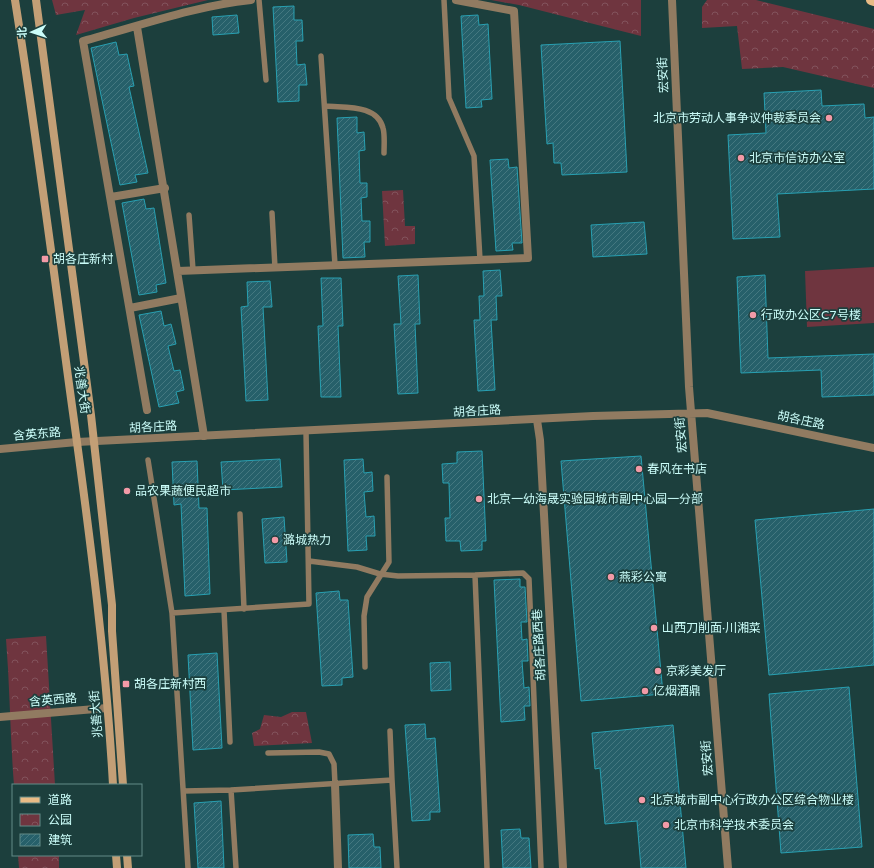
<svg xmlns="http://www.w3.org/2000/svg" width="874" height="868" font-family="'Varela Round','Noto Sans SC',sans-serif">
	<defs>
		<pattern id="park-crowns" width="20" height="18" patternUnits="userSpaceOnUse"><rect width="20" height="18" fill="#6f353f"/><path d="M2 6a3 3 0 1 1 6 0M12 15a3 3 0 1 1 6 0" fill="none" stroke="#82535c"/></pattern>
		<pattern id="building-hatch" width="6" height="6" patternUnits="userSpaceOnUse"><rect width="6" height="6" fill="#26606a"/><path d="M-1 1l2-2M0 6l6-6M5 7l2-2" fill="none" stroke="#447880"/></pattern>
	</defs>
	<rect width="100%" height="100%" fill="#1c3f3d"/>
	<!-- green -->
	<path fill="#6f353f" d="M874,267V323L807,327L805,271Z"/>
	<!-- park -->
	<path fill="url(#park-crowns)" d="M52,0H208L134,18L76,35L85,10L56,15Z
		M491,0H641V36L519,5Z
		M707,0H756L874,29V88L783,67L742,69L737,26L702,28V7Z
		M403,190L405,226H415V244L385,246L382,191Z
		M46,636L55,785H14C10,736 10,688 6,639Z
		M292,712H306L312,743L254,746L252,733L260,729L264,715L281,717Z
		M18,855H59V868H19Z"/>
	<!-- building -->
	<path fill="url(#building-hatch)" stroke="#28a0b2" d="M294,6V20H302L303,41H296L297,65L305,64L307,85H299V101L278,102L273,7Z
		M237,15L239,33L213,35L212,17Z
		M478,15L479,25L488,24L492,99L481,100L482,107L466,108L461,16Z
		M620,41L627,172L562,175L561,163H554L553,143L547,144L541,45Z
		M116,42L119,55L127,54L134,86L129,87L148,173L135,175L137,182L120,185L91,48Z
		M821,90L822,106L864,104L865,118L874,117V189L777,194L780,237L733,239L728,135L766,133L764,93Z
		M357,117V133L364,132L365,150L359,151L360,183H367V197L361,198L362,221H370V242H364L365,257L343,258L337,118Z
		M508,159L509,168L517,167L522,243H512L513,250L496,251L490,160Z
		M144,199L146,209L154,208L166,283L156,285L157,292L139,295L122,203Z
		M644,222L647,254L593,257L591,225Z
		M500,270L502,296H496L497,320H491L495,390L478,391L474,320H480L479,296H484L483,271Z
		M418,275L420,324H415L418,393L398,394L394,324H401L398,276Z
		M765,275L768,358L874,354V395L822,397L821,370L741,373L737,277Z
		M321,278H341L343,326H338L341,397H321L318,326H323Z
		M270,281L272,307H263L268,400L246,401L241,307L248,306L247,282Z
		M161,311L164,326L171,324L176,344L168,346L174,371L180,370L184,390L176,392L179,403L159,407L139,315Z
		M482,451L486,541H482V550L461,551L460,541H446L445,518H450L449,483H443L442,464L457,463V452Z
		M641,456L663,694L581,701L561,461Z
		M280,459L282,487L223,490L221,462Z
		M363,459L364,473L372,472L373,491L364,492L366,517L374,516L375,536H366L367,550L348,551L344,460Z
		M197,461L199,508H207L210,594L185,596L181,504L174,505L172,462Z
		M874,509V665L769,675L755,520Z
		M284,517L287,562L265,563L262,519Z
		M520,579V587H525L527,622H521L522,640L527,639L528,661H522L524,688L529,687L530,706H524L525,720L501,722L494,580Z
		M339,591L340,600H348L353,677L342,678V685L322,686L316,593Z
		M217,653L222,748L193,750L188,655Z
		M450,662L451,690L431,691L430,663Z
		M849,687L862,847L781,853L769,694Z
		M425,724L426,739L435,738L440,812H430V820L412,821L405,725Z
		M673,725L686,868H641L637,821L605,824L600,768L595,769L592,733Z
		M221,801L224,868H198L194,803Z
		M520,829L521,838H529L531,868H503L501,830Z
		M373,834L374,847H380L381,868H349L348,835Z"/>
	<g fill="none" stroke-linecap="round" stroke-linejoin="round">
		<!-- service -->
		<path stroke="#917b61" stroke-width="5.5" d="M259,0L266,80
			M444,0L449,98L474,156L480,260
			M321,56L335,265
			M326,106C345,108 377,104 383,128C385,135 384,145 384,153
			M272,213L275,268
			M189,215L193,270
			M148,460L172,613L188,868
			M240,514L244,609
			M309,561L357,567L380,574L398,576L475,575L523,573L529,579L541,868
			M475,575L487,868
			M224,610L230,742
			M172,613L309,604L306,431
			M365,667L364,616L367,597L389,562L387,477
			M390,731L392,780
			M268,753L319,752L329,754L334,764L335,784
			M231,790L236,868
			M184,791L231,790L392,780L397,868"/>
		<!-- minor -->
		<path stroke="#917b61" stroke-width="8" d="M137,27L204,436
			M111,197L165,188
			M178,271L528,258L514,11L456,0
			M130,308L181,298
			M147,410L83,41C139,26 194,6 251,0
			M537,420L540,440L563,868
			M335,784L338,868"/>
		<!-- tertiary -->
		<path stroke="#917b61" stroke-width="8" d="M672,0L689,387L728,868
			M0,449L77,442L593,416L707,413L874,448
			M0,717L107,708"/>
		<!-- secondary -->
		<path stroke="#c39f76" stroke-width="8" d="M15,0C37,138 54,275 73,413C90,537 106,660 113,785
			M36,0L91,415L112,605V631L123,785
			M116,855L117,868
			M127,855L128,868"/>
		<!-- primary -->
		<path stroke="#e9bb85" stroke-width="10" d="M871,0L874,1"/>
	</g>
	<!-- markers -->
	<g fill="#f39aa7" stroke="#1c3f3d" stroke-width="1.5">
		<circle cx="829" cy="118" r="4"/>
		<circle cx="741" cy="158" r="4"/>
		<rect x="41" y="255" width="8" height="8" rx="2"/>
		<circle cx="753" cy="315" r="4"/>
		<circle cx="639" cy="469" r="4"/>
		<circle cx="127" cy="491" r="4"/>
		<circle cx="479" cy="499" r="4"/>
		<circle cx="275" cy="540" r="4"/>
		<circle cx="611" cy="577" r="4"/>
		<circle cx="654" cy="628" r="4"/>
		<circle cx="658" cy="671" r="4"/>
		<rect x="122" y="680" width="8" height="8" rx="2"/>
		<circle cx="645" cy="691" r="4"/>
		<circle cx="642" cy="800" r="4"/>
		<circle cx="666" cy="825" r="4"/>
	</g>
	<g text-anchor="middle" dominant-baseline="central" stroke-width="3.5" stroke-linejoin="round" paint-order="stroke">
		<!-- street labels -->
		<g font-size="12" fill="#cbfdf9" stroke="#1c3f3d">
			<text transform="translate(663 75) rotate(-93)">宏安街</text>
			<text transform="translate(82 390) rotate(82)">兆善大街</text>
			<text transform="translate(477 411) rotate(-3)">胡各庄路</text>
			<text transform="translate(801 420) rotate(12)">胡各庄路</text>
			<text transform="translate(153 427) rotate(-3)">胡各庄路</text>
			<text transform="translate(37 434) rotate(-5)">含英东路</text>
			<text transform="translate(681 435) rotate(-95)">宏安街</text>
			<text transform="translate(539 645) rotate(-93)">胡各庄路西巷</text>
			<text transform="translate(53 700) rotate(-5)">含英西路</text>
			<text transform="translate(96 714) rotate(-95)">兆善大街</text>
			<text transform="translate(707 758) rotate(-95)">宏安街</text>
		</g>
		<!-- poi labels -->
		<g font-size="12" fill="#cbfdf9" stroke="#1c3f3d" text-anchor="start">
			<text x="821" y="118" text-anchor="end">北京市劳动人事争议仲裁委员会</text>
			<text x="749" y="158">北京市信访办公室</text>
			<text x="53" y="259">胡各庄新村</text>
			<text x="761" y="315">行政办公区C7号楼</text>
			<text x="647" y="469">春风在书店</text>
			<text x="135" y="491">品农果蔬便民超市</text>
			<text x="487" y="499">北京一幼海晟实验园城市副中心园一分部</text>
			<text x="283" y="540">潞城热力</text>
			<text x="619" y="577">燕彩公寓</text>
			<text x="662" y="628">山西刀削面·川湘菜</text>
			<text x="666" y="671">京彩美发厅</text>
			<text x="134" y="684">胡各庄新村西</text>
			<text x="653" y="691">亿烟酒鼎</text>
			<text x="650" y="800">北京城市副中心行政办公区综合物业楼</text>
			<text x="674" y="825">北京市科学技术委员会</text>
		</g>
	</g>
	<!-- legend -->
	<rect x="12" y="784" width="130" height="72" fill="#1c3f3d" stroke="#628b88"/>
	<rect x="20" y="797" width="20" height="6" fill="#e9bb85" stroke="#628b88"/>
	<text x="48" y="804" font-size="12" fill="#cbfdf9">道路</text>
	<rect x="20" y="814" width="20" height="12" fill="url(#park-crowns)" stroke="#628b88"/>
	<text x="48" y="824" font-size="12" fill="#cbfdf9">公园</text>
	<rect x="20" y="834" width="20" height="12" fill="url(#building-hatch)" stroke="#628b88"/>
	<text x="48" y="844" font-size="12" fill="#cbfdf9">建筑</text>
	<!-- north arrow -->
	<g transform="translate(32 32) rotate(267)" stroke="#1c3f3d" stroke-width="3" paint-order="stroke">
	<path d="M0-3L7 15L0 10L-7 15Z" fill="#cbfdf9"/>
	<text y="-6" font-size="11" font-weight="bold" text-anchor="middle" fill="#cbfdf9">北</text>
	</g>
</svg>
